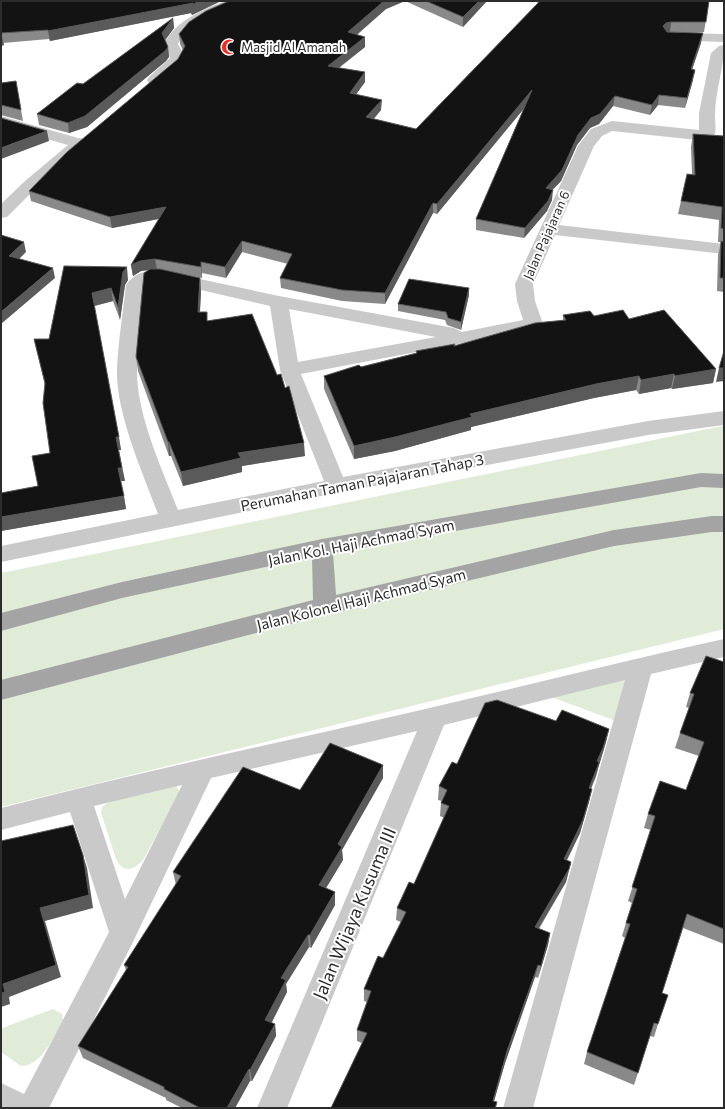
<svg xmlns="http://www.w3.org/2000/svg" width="725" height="1109" font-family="Commissioner,sans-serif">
	<rect width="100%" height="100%" fill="#fff"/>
	<!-- green -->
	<path fill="#e0ecd8" d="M722,426H724V629L1,807V573Z
		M620,677L629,680L627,725L543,694Z
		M176,786L179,790L177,798L143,860C134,870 123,874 116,859L101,813L102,807L109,802Z
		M53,1009L62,1014L63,1020C54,1036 42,1066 21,1066L1,1052L2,1028Z"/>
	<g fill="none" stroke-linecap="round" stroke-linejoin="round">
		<!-- minor -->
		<path fill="#c9c9c9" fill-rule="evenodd" d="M225,1H244L242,4C222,11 187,24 178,44L185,57C183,64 165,81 158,83C155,85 152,84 149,83L147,80L149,77L170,58L164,44C175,21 202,10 225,1Z
			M671,33L724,34V42L666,40L664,37L666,34Z
			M724,45C724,69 715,92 715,115C715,123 717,133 713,139L707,141L612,131L602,136L594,146L559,225L724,244V254L555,235L533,284L535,301L543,324L541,328L301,374L343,477L648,421L724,411V425L648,435L336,493L1,562V546L158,514C143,473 116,414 117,370C118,342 123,313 126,285C135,272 147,270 162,271L279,296L454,328L462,332L523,320L517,301L515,284L578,146L591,129L612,121L699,130V113L711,53L719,46ZM151,281H162L270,306L280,370L324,481L178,510C162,469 137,416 137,371C137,343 142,314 144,286ZM289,309L436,337L298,362Z
			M1,116L78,138L87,139L89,142L37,187L7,217L1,218V204L25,181L68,145L1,126Z
			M724,639V657L651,674L533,1108H503L625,680L444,725L287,1108H257L417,731L211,778L133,942L49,1108H1V1083L24,1094L109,932L70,812L1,830V808C136,773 272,744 408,713C514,689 618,662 724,639ZM182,785L125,899L94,806Z"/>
		<!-- major -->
		<path fill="#a4a4a4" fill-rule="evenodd" d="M701,473L724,474V488L701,487L333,553L336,595L614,530L712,516H724V532H712L614,546L325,615L1,700V680L313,600L312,557L122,598L1,631V613L122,582L322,539Z"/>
	</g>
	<!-- wall -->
	<path fill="#898989" d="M1,1H221L192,15L191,13L50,41L49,39L3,43L4,45L1,46Z
		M229,1H487L463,27L405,1L386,9L357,35L365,47L339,68L365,82L356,94L381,110L374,119L416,129L538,3L536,1H709L704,32H670L701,43L692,69L693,80L685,108L658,105L650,115L613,106L599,124L590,128L577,145L561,181L552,190V200L547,211L524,238L476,230V219L524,108L437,214L433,213L385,304L342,301L281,288L280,278L288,264L242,252L226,278L202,273V278L183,274L200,278L201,292L200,312L208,321L305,456L242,466V472L183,486L171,456H169L138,371L136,357L148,270L141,271L133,276L131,265L159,219L112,228L31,201L29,191L178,59L183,50L180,44L179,34Z
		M173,18L174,28L165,40L168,47L169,57L166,61L87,127L69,133L39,125L37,114L83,84Z
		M16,81L23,121L1,115V83Z
		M693,134L724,136V292L717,291L718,255L721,242H718L719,220L678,214L681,201L692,174L691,147Z
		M64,266L128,280L125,285L120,320L113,301L94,306L121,450H119L125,481H121L126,509L1,531V493L38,486L50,453L45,385L34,339H49Z
		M469,295L461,330L447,325L445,320L398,311V304Z
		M563,315L594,316L629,319L716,369L713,383L672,389L671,388L639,394L636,390L594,398L471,427V430L395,451L354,459L324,389V376L416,353V351L455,346L563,320Z
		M724,662V944L683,928L662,993L658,1024L654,1037L650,1036L634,1085L584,1064L587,1052L625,938L622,936L632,903L628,901L651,830L644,828L648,814L686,790L699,756L675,748L680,733L689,708L686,707L690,693Z
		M556,721L609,729L606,742L600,762L599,765L596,777L591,789L589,802L580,833L567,860L571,862L566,882L539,929L550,933L548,945L538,978L535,977L505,1063L494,1101L497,1102L496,1108H331L362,1043L357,1041V1030L367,1002L364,1001V989L383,958L401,922L396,920L397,908L414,884L444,818L440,816L441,803L442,801L438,800L439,786L457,764Z
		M383,765V778L342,850L343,860L326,888L335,905L311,948L309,947L286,984L287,992L271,1023L275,1024L276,1036L252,1081H250L235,1108H182L166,1100V1098L83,1058L78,1046L126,970L124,965L176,885L173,872L300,790Z"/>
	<!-- shaded-wall -->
	<path fill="#5a5a5a" d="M200,1H221L192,15L191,13L50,41L48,31Z
		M384,1H405L386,9L348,42V32Z
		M479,1H487L463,27V17Z
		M173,18L174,28L163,43L162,33Z
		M671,22L670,32L665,33L663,26L666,23Z
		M1,33L4,45L1,46Z
		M703,33L701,43L689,79L691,69Z
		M365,37V47L328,76V66Z
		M168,47L169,57L166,61L87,127L69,133L68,123Z
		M695,70L693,80L685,108L687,98Z
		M365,72V82L350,103V93Z
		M532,90L531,100L437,214V204Z
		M659,95L658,105L650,115L652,105Z
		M615,96L613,106L599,124L590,128L577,145L561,181L545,198L546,188L578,135L591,118Z
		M382,100L381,110L366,127V117Z
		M47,131L49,141L1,159V148Z
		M553,190L552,200L547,211L524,238L525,228Z
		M433,203V213L385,304V293Z
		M166,207L168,217L112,228L110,217Z
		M242,241V252L226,278L225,267Z
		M24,242L26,252L12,266L9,256Z
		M155,259L157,269L141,271L133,276L131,265L140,261Z
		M201,262L202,273V278L201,267Z
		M127,267L128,280L125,285L120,320L118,307L123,272Z
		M53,268L55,278L1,324V312Z
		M200,278L201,292L199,326L198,312Z
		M111,288L113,301L94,306L92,293Z
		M469,288V295L461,330V322Z
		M719,368H724V381L716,382Z
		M716,369L713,383L672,389L675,376Z
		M674,374L671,388L639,394L641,380Z
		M639,376L636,390L594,398L471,427V430L395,451L354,459V446L470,414L596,384Z
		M116,437H119L121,450H118Z
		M168,442H169L171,456H169Z
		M304,443L305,456L242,466V472L183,486L181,472L238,453Z
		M118,468H122L125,481H121Z
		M124,496L126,509L1,531V517Z
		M609,729L606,742L600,762L599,765L596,775L586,801L589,788L597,761Z
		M383,765V778L342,850L343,860L320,898L319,885L338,844Z
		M592,789L589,802L580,833L561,872L564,859Z
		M83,855L87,868L93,908L45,921L61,977L9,997L10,1004L1,1007V993L3,984L40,908Z
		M571,862L566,882L532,939L535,927Z
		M335,892V905L311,948L310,935Z
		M550,933L548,945L538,978L541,966Z
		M308,935L309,947L286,984L287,992L267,1032L265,1020L281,978Z
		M538,965L535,977L505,1063L492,1108L493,1101L507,1051Z
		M275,1024L276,1036L252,1081L250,1070Z
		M249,1069L250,1081L235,1108H227Z"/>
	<!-- building -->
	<path fill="#131313" stroke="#5a5a5a" d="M1,1H200L191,5L193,3L48,31V30L1,33L2,36H1Z
		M229,1H384L348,32L365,37L328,66L365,72L350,93L382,100L366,117L416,129L540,1H709L706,22H671L666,23L663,26L667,32L703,33L691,69L695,70L687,98L659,95L652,105L615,96L600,114L591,118L578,135L562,170L546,188L553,190L548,201L525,228L476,219L532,90L437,204L433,203L385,293L342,290L280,278L292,254L242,241L225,267L201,262V267L155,259L140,261L131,265L166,207L110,217L29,191L67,152L178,59L185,46L179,34L189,22L206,11Z
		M426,1H479L463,17Z
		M173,18L162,33L168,47L165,51L85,116L68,123L37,114L77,83L83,84Z
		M16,81L21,110L1,105V83Z
		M1,118L47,131L1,148Z
		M693,134L724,136V229L721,228L722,207L681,201L687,174L695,175Z
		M1,235L24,242L9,256L53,268L1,312Z
		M721,241L724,242V278H720Z
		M64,266L127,267L123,272L118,307L111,288L92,293L119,437H116L122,468H118L124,496L1,517V493L38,486L32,456L50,453L43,403L45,383L34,339H49Z
		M150,269H160L200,278L198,312H207V321L252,314L277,375L281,374L285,388L289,386L304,443L238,453L241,458L181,472L169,442H168L136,357L144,273Z
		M409,279L469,288L461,322L448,318L446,312L398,304Z
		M623,310L629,319L664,310L716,369L675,376L674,374L641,380L639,376L596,384L470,414L472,417L395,437L354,446L324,376L359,365L361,367L417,353L416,351L455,344L454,346L535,323L566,320L563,315L590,311L594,316Z
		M724,351V368H719Z
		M706,656L724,662V929L687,914L662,993L668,995L658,1024L654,1023L638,1073L587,1052L630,924L626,923L637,889L632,887L655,816L648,814L660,781L686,790L704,742L680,733L694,694L690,693Z
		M497,700L556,721L562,710L609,729L603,748L597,761L599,762V763L589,788L592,789L583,820L564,859L571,862L569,869L535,927L550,933L541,966L538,965L507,1051L493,1101L497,1102L495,1108H331L367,1033L357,1030L371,991L364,989L378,956L383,958L406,912L397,908L409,882L414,884L449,806L441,803L447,790L439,786L452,762L457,764L485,703Z
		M330,743L383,765L338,844L342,847L319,885L335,892L310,935H308L281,978L286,980L265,1020L275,1024L250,1070L249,1069L227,1108H200L164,1089V1087L78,1046L128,967L124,965L181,876L173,872L243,767L300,790Z
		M73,825L83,855L89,895L40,908L56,965L3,984L5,992L1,993V841Z"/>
	<!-- icons -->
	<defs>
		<g id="mosque-bare" transform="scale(1.2)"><path d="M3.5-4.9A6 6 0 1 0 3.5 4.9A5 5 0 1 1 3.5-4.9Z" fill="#f42a1e" stroke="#fff" stroke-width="2.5" paint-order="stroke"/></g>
	</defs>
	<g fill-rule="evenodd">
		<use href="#mosque-bare" x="229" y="47"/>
	</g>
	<g text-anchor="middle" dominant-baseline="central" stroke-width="4" stroke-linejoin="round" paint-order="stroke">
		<!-- far-poi labels -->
		<g font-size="13" fill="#2c2c2c" stroke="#fff" text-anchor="start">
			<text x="241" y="47">Masjid Al Amanah</text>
		</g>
		<!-- far-street labels -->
		<g font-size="13" fill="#2c2c2c" stroke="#fff">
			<text transform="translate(546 235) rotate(-66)">Jalan Pajajaran 6</text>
		</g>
		<!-- street labels -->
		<g font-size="15" fill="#2c2c2c" stroke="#fff">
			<text transform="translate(362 482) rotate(-11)">Perumahan Taman Pajajaran Tahap 3</text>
			<text transform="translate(361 542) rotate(-11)">Jalan Kol. Haji Achmad Syam</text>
			<text transform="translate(361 599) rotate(-14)">Jalan Kolonel Haji Achmad Syam</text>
		</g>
		<!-- near-street labels -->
		<g font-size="18" fill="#2c2c2c" stroke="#fff">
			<text transform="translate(354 913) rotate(-67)">Jalan Wijaya Kusuma III</text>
		</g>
	</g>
	<!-- border -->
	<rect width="725" height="1109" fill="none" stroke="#2c2c2c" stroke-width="4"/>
</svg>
